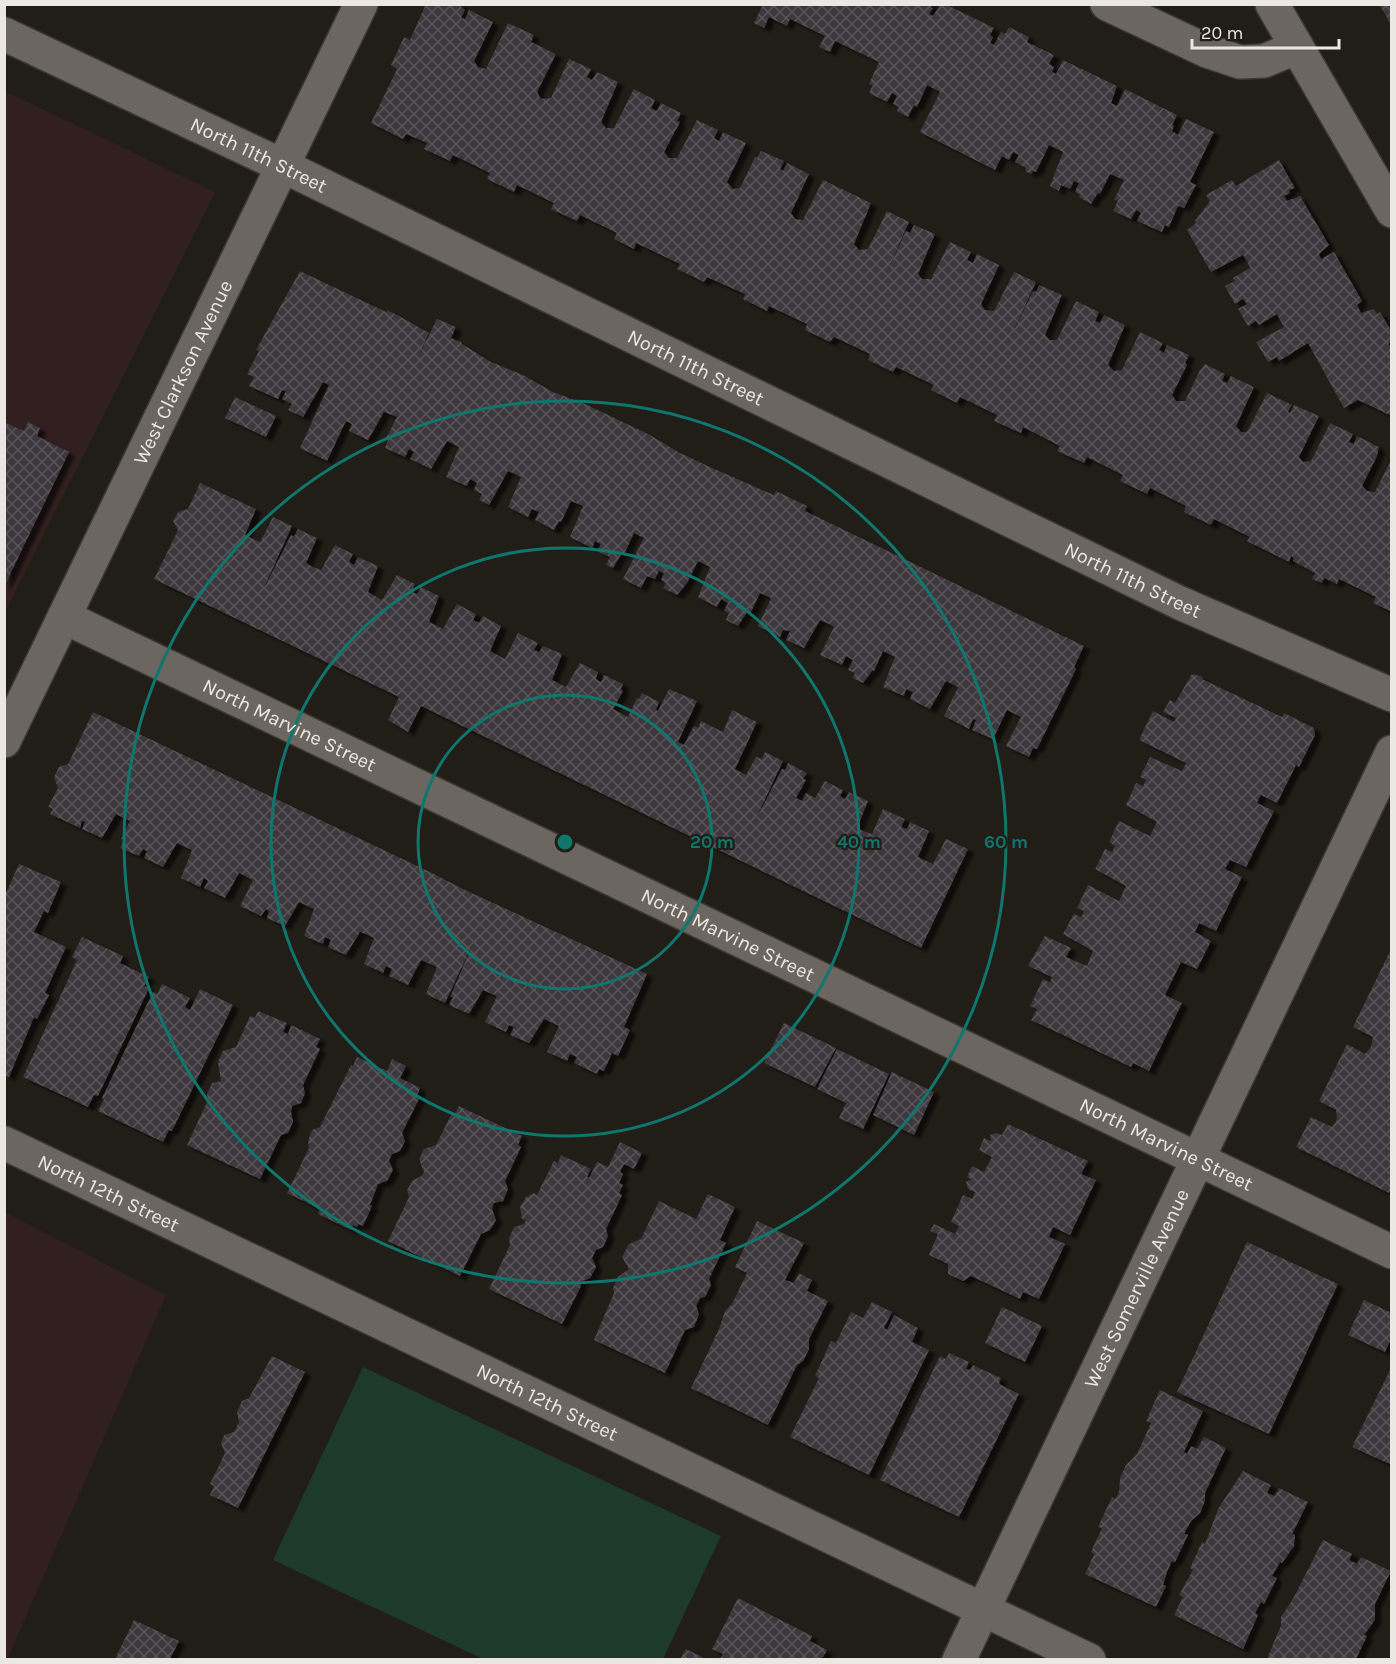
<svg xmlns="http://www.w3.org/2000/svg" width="1396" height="1664" font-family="Karla,sans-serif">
	<defs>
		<pattern id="building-cross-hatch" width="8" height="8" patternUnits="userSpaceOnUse" patternTransform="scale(1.5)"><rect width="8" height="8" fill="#3e373c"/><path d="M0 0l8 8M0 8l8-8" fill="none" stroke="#5a5458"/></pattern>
		<filter id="shadow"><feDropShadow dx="6" dy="4" stdDeviation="1.5" flood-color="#0009"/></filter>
	</defs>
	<rect width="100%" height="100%" fill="#211d17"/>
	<!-- medical -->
	<path fill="#321f1f" d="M5,91L215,192L5,612Z
		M4,1212L166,1295L7,1660L4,1659Z"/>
	<!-- grass -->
	<path fill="#1e3a2a" d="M363,1367L721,1536L663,1659H483L273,1560Z"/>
	<!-- building -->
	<path fill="url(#building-cross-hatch)" filter="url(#shadow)" d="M426,4H462L461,7L465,10L461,18L465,19L469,10L493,22L474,61L478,67L486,69L508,23L534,35L531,42L556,54L537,92L541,99L551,98L569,59L591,69L587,77L592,80L597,72L618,82L601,122L606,128H614L634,89L655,100L651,108L657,111L661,103L681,113L677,121L680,122L664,152L669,158H677L697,120L718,130L714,138L719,141L723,132L746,143L727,182L733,189L740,188L755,157L757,158L761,151L784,161L780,169L783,171L787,163L809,174L791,213L795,219L803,220L823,180L871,203L854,244L859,250L868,249L887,211L909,222L883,281L906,231L910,233L914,225L935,234L918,274L922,279H931L950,242L971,252L967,260L973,263L977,254L999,265L981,304L985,310L994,311L1014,272L1036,282L1009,341L1033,291L1036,292L1039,285L1062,295L1045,335L1050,340H1057L1076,301L1099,312L1095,321L1097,322L1100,323L1104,315L1125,325L1108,365L1114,371L1122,370L1140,332L1163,343L1159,350L1164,353L1167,345L1189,355L1185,363L1187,365L1172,395L1176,401H1185L1200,370L1205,364L1225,374L1222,381L1227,383L1231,376L1254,387L1236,426L1241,432H1247L1267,393L1292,405L1288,412L1290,413L1294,405L1319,416L1299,457L1303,462L1311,461L1330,423L1353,434L1349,442L1354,444L1357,436L1379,447L1377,456L1362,486L1367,491L1375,492L1392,458V612L1373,603L1376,597L1339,579L1337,584L1324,578L1322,583L1312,579L1315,573L1293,561L1294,558L1291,556L1289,562L1247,541L1250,537L1214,519L1211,525L1184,512L1186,506L1150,488L1147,494L1120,481L1123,475L1087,457L1084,463L1057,451L1060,446L1023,427L1021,433L994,421L997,415L960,397L957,403L931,390L934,385L896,367L893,372L868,360L870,354L834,337L830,342L805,330L807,324L769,306L767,311L743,299L745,294L707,277L704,282L677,269L680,264L636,243L634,249L614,239L617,233L580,215L577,221L551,209L554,203L517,185L514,192L487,179L490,173L453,155L450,161L424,149L427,143L406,134L403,139L371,123L397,69L391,65L404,37L410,40Z
		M763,4H932L931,8H933L929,14L933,16L941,4H945L994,28L990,35L993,37L990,43L994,45L1001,32L1005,34L1009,27L1029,37L1027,42L1054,55L1049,64L1054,67L1052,72L1056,74L1063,60L1117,86L1111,103L1117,106L1125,89L1177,115L1172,125L1174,126L1172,131L1178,135L1186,119L1214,132L1190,182L1196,185L1184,208L1178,206L1169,227L1165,225L1162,232L1137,221L1141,213L1136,210L1131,219L1113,211L1118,201L1114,200L1124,180L1110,174L1100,194L1098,193L1091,204L1079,197L1080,194L1075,192L1079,183L1074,181L1070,189L1061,185L1059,191L1050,186L1063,152L1049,145L1036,172L1033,171L1031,174L1025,171L1026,168L1015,162L1019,155L1013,152L1009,160L1002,156L995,170L920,132L940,92L927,85L917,107L914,105L908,117L897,111L899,107L893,104L897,96L892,93L887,102L869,93L873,85L869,84L879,62L835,41L830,52L819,47L825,36L790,19L787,26L769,17L764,28L754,23Z
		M1379,4H1392V26Z
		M1279,160L1295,188L1289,190L1290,193L1284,196L1287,201L1300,196L1329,245L1319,254L1321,259L1334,252L1362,301L1357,305L1361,313L1374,309L1377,314L1380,312L1392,332V342L1388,344L1392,349V416L1358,400L1344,408L1308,343L1279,361L1277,357L1268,362L1256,342L1284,327L1277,314L1259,325L1256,321L1248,326L1238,309L1247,304L1243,299L1235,304L1225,286L1235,281L1233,278L1250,268L1247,261L1243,255L1211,272L1187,230L1196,223L1195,221L1210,201L1206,195L1232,180L1236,186Z
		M300,271L386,312L387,310L399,316L429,333L416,361L437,319L456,327L451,338L461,342L462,344L491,362L523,375L553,392L585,404L648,434L680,453L710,467L774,495L776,491L807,506L805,511L1084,646L1074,667L1076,669L1037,749L1033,748L1029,757L1006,746L1021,717L1007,710L993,739L972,730L976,720L973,719L969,729L944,716L958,687L946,681L930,709L910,699L913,692L910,691L906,689L904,696L883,687L895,657L883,651L874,671H872L863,683L853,678L855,673L848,670L853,660L846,656L842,665L820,655L834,627L829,624L820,620L804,648L786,640L790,631L783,630L780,637L758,626L771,598L760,593L750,614L747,612L738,626L726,620L729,613L724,611L728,603L721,599L717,607L698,597L710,567L698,561L687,583L677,595L663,588L666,583L661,580L664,573L659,571L655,579L647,576L641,588L623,579L644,538L634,533L624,554L622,553L613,568L606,565L610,557L597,551L601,544L595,541L592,548L570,537L583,506L571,501L561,522L559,521L554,530L535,520L539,512L532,509L528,517L508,507L521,477L508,471L489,505L479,500L482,494L474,490L477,483L470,479L467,486L446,477L459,447L447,441L431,469L410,459L414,452L409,449L405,457L385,448L388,440L386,438L397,417L384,412L368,440L349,431L352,424L346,421L327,461L300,448L329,385L323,382L303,417L288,410L292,404L282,399L286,391L282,390L278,399L249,386L254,377L247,374L259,351L256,350Z
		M235,397L276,416L266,437L225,418Z
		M4,422L24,431L28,422L40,428L37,436L69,452L4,587Z
		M200,483L256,509L245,535L260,542L273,517L292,526L262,592L291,535L294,537L298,529L317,538L306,563L313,567L321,570L335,545L353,554L349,562L354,565L358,557L378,566L368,592L382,600L397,575L415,584L412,592L417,594L421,587L439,596L429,622L443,629L457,604L476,614L473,620L479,623L483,616L501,626L490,651L505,659L518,633L538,643L534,650L539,652L543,646L562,654L552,680L566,687L580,663L598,672L596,679L601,682L604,675L623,684L621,689L623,691L613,709L628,717L637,698L639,699L642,693L659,702L656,710L658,711L669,689L697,701L678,742L684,745L694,726L698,728L701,721L723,732L732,710L757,722L735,769L746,775L756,757L762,759L765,752L783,761L753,825L782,769L785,770L788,763L807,773L803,779L806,780L796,798L802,801L806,793L815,798L825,781L843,790L840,796L845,799L849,792L868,801L857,828L863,831L872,834L883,809L905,819L901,827L907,829L910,822L929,831L918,857L933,864L946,839L968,849L921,948L421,706L408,732L388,720L399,697L154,579L178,530L173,521L178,512L188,509Z
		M1192,674L1203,677L1202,679L1282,717L1284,713L1314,728L1315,735L1299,767L1296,765L1277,803L1261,795L1259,798L1257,803L1274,811L1246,867L1230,860L1225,869L1242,877L1216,931L1199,923L1195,932L1211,941L1197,969L1181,962L1165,995L1182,1003L1149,1071L1133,1063L1131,1067L1031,1020L1037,1009L1030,1006L1043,979L1050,983L1052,977L1028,966L1045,936L1071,948L1066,957L1087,966L1093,951L1063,934L1074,914L1081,917L1083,914L1084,911L1077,908L1088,885L1119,901L1126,886L1095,869L1105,849L1112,852L1115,846L1109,842L1119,821L1150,836L1157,822L1126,805L1136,783L1143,786L1146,780L1140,777L1150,757L1182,771L1186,763L1139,740L1153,711L1174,722L1176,718L1163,712L1170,700L1175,703Z
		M93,712L432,873L463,889L647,974L624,1027L630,1030L618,1056L612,1053L604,1071L599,1069L597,1074L574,1063L577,1057L570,1054L567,1061L547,1052L559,1026L544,1019L529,1043L510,1035L514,1027L509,1025L506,1032L485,1022L497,996L483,990L469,1014L449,1005L453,997H450L475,939L445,1003L426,994L437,967L421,960L408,985L389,976L392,969L386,966L383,973L364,964L374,938L368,935L360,932L346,955L328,947L331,940L325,937L323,944L304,936L314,909L299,902L285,926L267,918L269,911L266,909L261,916L240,906L253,880L239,873L225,898L204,888L208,881L204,878L200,887L181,878L192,850L183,846L177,843L163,867L144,858L147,851L143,849L139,856L120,848L124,840L121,839L130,821L116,814L102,838L82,829L85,822L82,821L80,828L50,814L53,809L48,807L58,788L54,777L59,767L68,764Z
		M19,864L61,882L48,913L44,911L34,932L66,947L45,993L49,995L37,1019L34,1017L9,1077L4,1075V892L6,893Z
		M82,937L123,956L120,963L149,977L144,986L149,988L98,1096L94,1095L88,1107L23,1077L77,960L72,957Z
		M1392,947V1187L1389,1193L1296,1147L1311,1117L1332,1127L1337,1120L1336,1110L1319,1101L1347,1044L1365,1054L1371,1047L1373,1037L1353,1027Z
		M162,984L190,998L185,1007L190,1010L200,989L233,1005L172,1131L169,1130L163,1142L98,1111L104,1099L102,1098L153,992L157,994Z
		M258,1011L287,1023L283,1032L288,1034L291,1025L320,1039L316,1047L320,1049L303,1085L305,1093L301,1103L292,1106L291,1112L293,1122L288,1133L281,1135L260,1179L187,1145L208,1100L207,1094L212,1083L221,1081L218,1062L223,1051L236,1047L250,1016L255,1018Z
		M784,1023L836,1048L815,1087L764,1063Z
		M837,1049L889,1074L863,1129L839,1118L846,1103L817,1089Z
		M357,1057L387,1071L392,1059L406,1066L400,1078L420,1088L417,1096L420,1097L402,1133L405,1141L400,1151L392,1154L389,1160L393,1170L387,1181L378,1184L370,1205L372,1206L363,1226L358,1224L357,1227L353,1225L351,1230L318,1214L320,1209L287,1193L309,1148L308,1141L312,1130L320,1127L351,1065L353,1066Z
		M892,1072L934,1092L914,1135L873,1115Z
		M459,1106L522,1136L518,1145L521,1147L505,1181L508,1189L503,1201L494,1203L492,1209L496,1220L490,1230L481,1234L460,1276L388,1241L409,1197L407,1190L413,1180L422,1176L424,1172L419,1159L424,1149L436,1145L452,1113L455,1114Z
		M1008,1124L1088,1161L1081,1174L1096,1180L1070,1235L1053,1227L1049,1237L1065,1244L1039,1299L1023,1292L1020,1299L971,1276L963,1281L948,1274V1264L929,1255L938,1234L930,1231L934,1224L955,1234L959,1226L951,1222L963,1195L972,1199L975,1192L968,1189L966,1182L971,1179L967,1177L972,1166L984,1172L992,1157L979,1150L984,1138L991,1141L990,1135L997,1133L1002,1135Z
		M620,1142L642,1153L634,1169L624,1164L620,1172L623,1174L619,1183L623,1185L619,1193L622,1195L606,1229L608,1236L603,1247L596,1250L592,1258L596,1267L590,1278L580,1282L581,1286L562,1324L489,1289L510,1245L509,1238L514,1227L524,1224L526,1220L522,1219L520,1207L526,1197L534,1193L537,1195L554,1161L558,1163L561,1155L591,1169L587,1177L589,1178L597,1162L608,1167Z
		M708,1194L735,1207L720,1240L726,1243L709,1279L711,1285L705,1297L700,1298L696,1306L699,1314L694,1327L685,1330L665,1373L594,1340L614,1293L613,1288L618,1277L629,1269L622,1257L629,1244L641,1239L659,1201L696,1219Z
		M757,1221L804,1243L785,1280L794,1283L799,1273L812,1280L807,1291L828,1301L809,1339V1349L803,1361L797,1365L768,1425L691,1388L719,1329L725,1311L732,1304L747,1273L735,1267Z
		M1247,1242L1338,1284L1269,1434L1177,1392Z
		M1364,1300L1392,1313V1337L1385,1352L1348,1335Z
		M872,1302L892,1312L884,1328L887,1330L894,1315L918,1328L912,1342L929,1350L869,1475L790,1437L819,1378L815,1376L831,1341L836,1343L851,1312L863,1318Z
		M1002,1307L1042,1326L1025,1362L985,1343Z
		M949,1353L969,1362L966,1369L970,1370L973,1365L981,1369L1001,1378L999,1384L1019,1394L959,1517L880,1480L940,1356L946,1359Z
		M272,1356L305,1372L238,1508L210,1495L214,1486L210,1484L225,1453L221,1443L224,1435L234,1432L239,1422L237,1412L242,1401L249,1398Z
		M1392,1366V1465L1352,1447Z
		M1160,1390L1203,1411L1184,1452L1187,1454L1191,1446L1197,1449L1204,1437L1226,1448L1205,1493V1501L1200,1513L1191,1521L1184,1534L1188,1535L1175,1562L1172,1561L1167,1572L1163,1585L1166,1586L1156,1607L1085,1574L1094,1554L1091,1552L1102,1528L1098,1527L1112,1497L1115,1499L1119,1492L1120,1478L1126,1465L1137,1454L1151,1423L1146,1421Z
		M1243,1471L1271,1485L1267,1493L1275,1496L1279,1488L1308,1502L1292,1534L1295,1535L1294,1546L1282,1563L1280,1562L1272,1576L1277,1578L1264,1604L1261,1602L1255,1613L1258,1615L1243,1649L1174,1615L1183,1597L1179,1595L1193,1570L1190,1568L1202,1542L1205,1544L1218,1509Z
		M1323,1540L1352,1554L1349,1560L1357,1564L1361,1557L1391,1571L1375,1604V1620L1364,1635L1367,1636L1356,1659H1267L1281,1625V1617L1293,1599Z
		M738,1598L812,1636L810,1641L827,1650L822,1659H720L723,1654L712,1649Z
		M134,1620L179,1641L170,1659H115Z
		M686,1649L706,1659H680Z"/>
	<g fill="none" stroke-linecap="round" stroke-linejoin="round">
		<!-- street casing -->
		<g stroke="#3c3835" stroke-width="36">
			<g id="street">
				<path d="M1107,4L1207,51L1240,62L1264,61L1297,47"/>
				<path d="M1272,4L1392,211"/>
				<path id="s1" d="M4,34L283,166L1180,603L1392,695"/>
				<path id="s2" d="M64,617L1392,1252"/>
				<path id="s3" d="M4,741L361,4"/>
				<path id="s4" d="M4,1143L1089,1660"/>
				<path id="s5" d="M959,1660L1392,752"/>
			</g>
		</g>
		<!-- street -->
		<use href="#street" stroke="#6b665f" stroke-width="33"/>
	</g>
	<!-- distance rings -->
	<g fill="none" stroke="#0f766e" stroke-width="3">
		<circle cx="565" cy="842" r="147"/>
		<circle cx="565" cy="842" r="294"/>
		<circle cx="565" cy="842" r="441"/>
	</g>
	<g text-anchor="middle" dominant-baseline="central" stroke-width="4.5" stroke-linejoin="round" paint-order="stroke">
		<!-- street labels -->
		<g font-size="20" fill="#ebe8e4" stroke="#211d17">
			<text stroke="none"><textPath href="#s1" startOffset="282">North 11th Street</textPath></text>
			<text stroke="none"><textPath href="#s1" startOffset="768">North 11th Street</textPath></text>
			<text stroke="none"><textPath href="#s3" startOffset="410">West Clarkson Avenue</textPath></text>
			<text stroke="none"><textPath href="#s1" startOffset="1254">North 11th Street</textPath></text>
			<text stroke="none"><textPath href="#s2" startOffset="250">North Marvine Street</textPath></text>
			<text stroke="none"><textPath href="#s2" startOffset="736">North Marvine Street</textPath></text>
			<text stroke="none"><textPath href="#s2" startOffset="1222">North Marvine Street</textPath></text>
			<text stroke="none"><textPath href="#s4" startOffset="116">North 12th Street</textPath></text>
			<text stroke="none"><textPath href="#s5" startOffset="412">West Somerville Avenue</textPath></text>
			<text stroke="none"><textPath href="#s4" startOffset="602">North 12th Street</textPath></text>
		</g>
	</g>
	<circle cx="565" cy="842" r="9" fill="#0f766e" stroke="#211d17" stroke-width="3"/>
	<g font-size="18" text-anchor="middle" font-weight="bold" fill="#0f766e" stroke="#211d17" stroke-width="4.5" stroke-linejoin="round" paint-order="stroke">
		<text x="712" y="848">20 m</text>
		<text x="859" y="848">40 m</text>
		<text x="1006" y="848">60 m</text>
	</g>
	<!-- border -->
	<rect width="1396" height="1664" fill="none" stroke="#ebe8e4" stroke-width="12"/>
	<!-- scale -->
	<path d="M1192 39v9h147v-9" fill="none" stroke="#ebe8e4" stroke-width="3"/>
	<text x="1201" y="39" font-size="18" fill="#ebe8e4" stroke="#211d17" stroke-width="4.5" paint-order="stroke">20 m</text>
</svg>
